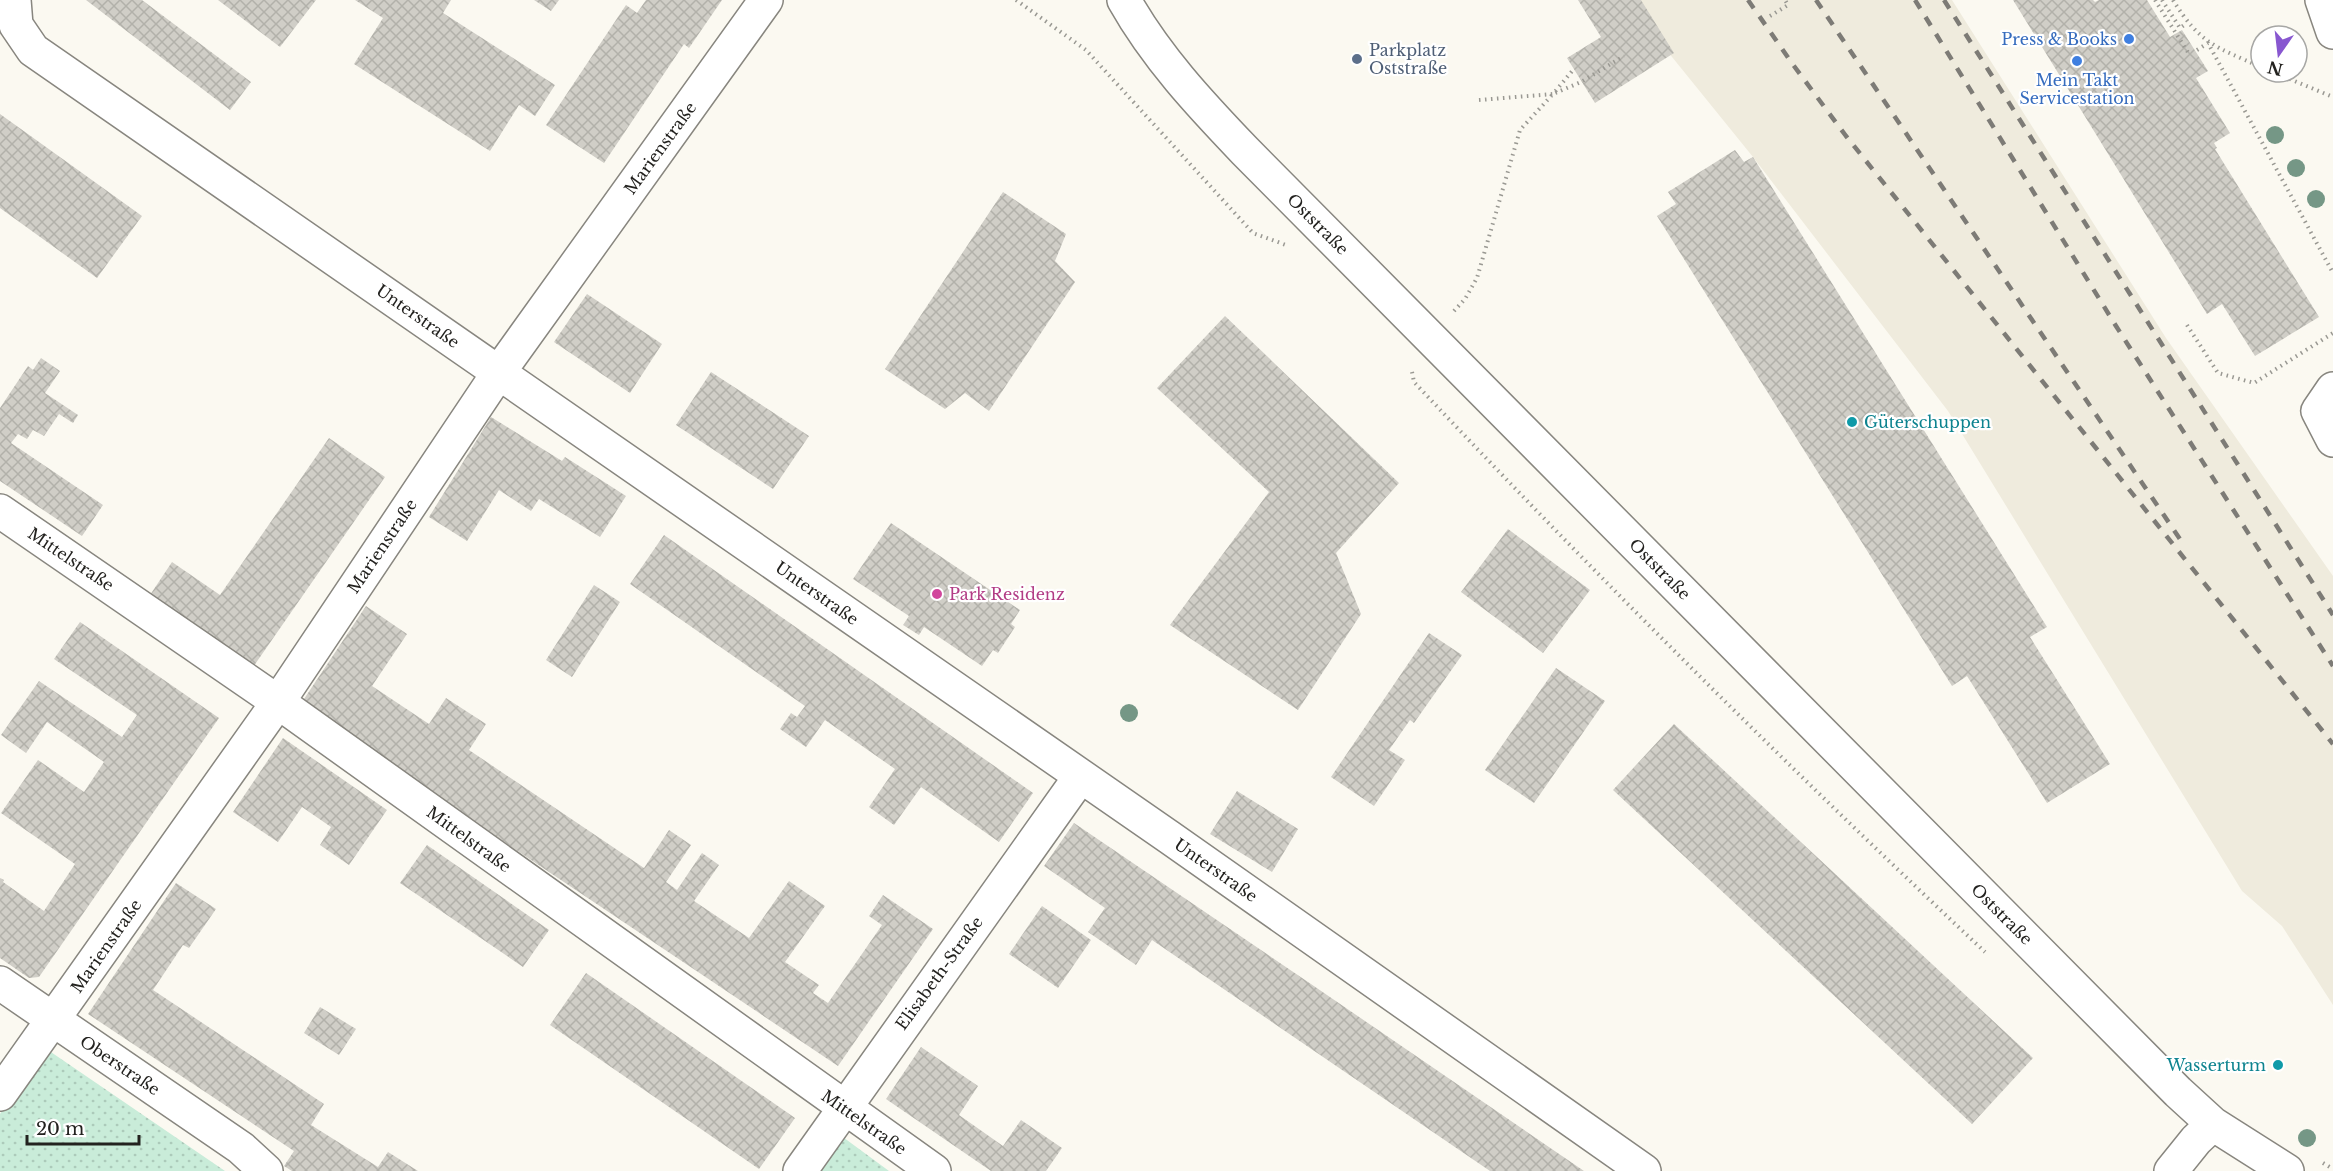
<svg xmlns="http://www.w3.org/2000/svg" width="2333" height="1171" font-family="'Libre Baskerville',serif">
	<defs>
		<pattern id="grass-dots" width="8" height="8" patternUnits="userSpaceOnUse" patternTransform="scale(1.5)"><rect width="8" height="8" fill="#c9ecd9"/><path d="M2 2h.1M6 6h.1" fill="none" stroke="#accaba" stroke-width="1.8" stroke-linecap="round"/></pattern>
		<pattern id="building-cross-hatch" width="8" height="8" patternUnits="userSpaceOnUse" patternTransform="scale(1.5)"><rect width="8" height="8" fill="#d0cec7"/><path d="M0 0l8 8M0 8l8-8" fill="none" stroke="#b2b1aa"/></pattern>
	</defs>
	<rect width="100%" height="100%" fill="#fbf9f1"/>
	<!-- built -->
	<path fill="#efebdd" d="M1635,0H1952L2166,338L2333,576V1005L2282,926L2242,891L1948,411L1753,157L1668,52Z"/>
	<!-- grass -->
	<path fill="url(#grass-dots)" d="M45,1048L225,1171H0V1114Z
		M836,1132L889,1171H812Z"/>
	<!-- building -->
	<path fill="url(#building-cross-hatch)" d="M86,0H142L251,82L230,110Z
		M218,0H316L280,47Z
		M355,0H451L443,13L555,85L535,116L519,105L490,151L354,64L383,18Z
		M534,0H559L551,11Z
		M646,0H722L689,48L684,44L604,163L546,125L626,5L637,13Z
		M1578,0H1641L1674,53L1595,103L1567,58L1601,37Z
		M2013,0H2093L2095,2L2099,0H2147L2170,37L2182,30L2208,71L2196,78L2230,133L2214,143L2217,148L2215,149L2319,317L2255,356L2222,304L2207,314Z
		M0,114L142,216L97,278L0,208Z
		M1735,150L1744,162L1753,157L2047,627L2030,637L2110,764L2047,803L1967,676L1952,686L1657,216L1676,204L1668,192Z
		M1003,192L1066,234L1055,261L1075,282L989,411L965,393L945,409L885,369Z
		M587,294L662,344L630,393L554,342Z
		M1225,316L1399,483L1336,553L1361,614L1298,710L1170,625L1269,492L1157,388Z
		M41,358L60,371L45,393L78,415L73,423L59,414L44,436L33,430L27,439L18,434L11,443L103,505L82,536L0,481V408L28,366L33,370Z
		M711,372L809,436L773,489L676,425Z
		M491,417L562,461L565,457L626,496L600,537L539,499L531,511L499,490L467,541L429,517Z
		M329,438L385,477L251,670L148,598L172,562L220,595Z
		M891,523L1020,610L1011,624L1015,627L998,653L993,650L982,666L924,627L919,635L903,625L909,616L853,579Z
		M1508,529L1590,590L1543,653L1461,592Z
		M664,535L1033,793L999,842L921,787L894,825L869,807L895,769L825,720L806,747L780,729L791,713L797,717L805,706L630,584Z
		M594,585L620,602L572,677L546,660Z
		M366,606L407,634L372,686L429,724L446,698L486,724L469,750L644,868L669,830L691,845L666,882L677,890L702,853L719,865L694,901L749,938L789,881L825,906L785,962L819,985L813,993L828,1003L882,925L869,916L883,895L933,929L838,1066L300,705Z
		M80,622L219,718L39,977L29,978L0,958V878L4,880L3,882L44,911L75,864L1,813L38,760L84,792L104,762L47,722L26,753L1,735L39,681L122,737L137,715L54,659Z
		M1429,633L1462,655L1414,723L1410,720L1389,750L1405,760L1374,806L1331,777Z
		M1556,668L1605,701L1534,803L1485,770Z
		M1674,724L2033,1058L1972,1124L1613,790Z
		M283,738L387,810L349,865L320,845L331,827L302,807L278,842L233,812Z
		M1237,791L1298,829L1272,872L1210,834Z
		M1074,823L1308,982L1584,1171H1490L1152,940L1136,965L1088,932L1105,908L1044,866Z
		M427,845L549,930L523,967L400,883Z
		M176,883L216,909L189,948L183,945L153,990L324,1104L311,1125L378,1167L388,1152L418,1171H292L284,1166L294,1151L88,1014Z
		M1042,906L1091,940L1058,988L1009,954Z
		M586,973L795,1118L759,1169L550,1025Z
		M320,1007L356,1029L339,1055L304,1033Z
		M921,1047L978,1086L959,1115L1003,1146L1021,1120L1062,1148L1046,1171H991L886,1099Z"/>
	<g fill="none" stroke-linecap="round" stroke-linejoin="round">
		<!-- minor casing -->
		<g stroke="#88867f" stroke-width="36">
			<path id="minor" d="M14,0L16,25L33,50L1169,837L1644,1171
				M1124,0C1156,57 1200,104 1245,151L2178,1092L2213,1124L2287,1171
				M2333,389L2318,411L2333,440
				M0,511L278,702L934,1171
				M0,983L241,1148L266,1171
				M0,1094L278,702L499,372L766,0
				M800,1171L1080,777
				M2171,1171L2196,1140L2213,1124"/>
		</g>
		<!-- major casing -->
		<g stroke="#88867f" stroke-width="36">
			<path id="major" d="M2322,0L2333,32"/>
		</g>
		<!-- path -->
		<path stroke="#9a9993" stroke-width="4" stroke-dasharray="1.5 4.5" stroke-linecap="butt" d="M1016,0L1086,50L1253,233L1286,245
			M2155,0L2189,54
			M2162,0L2180,28L2187,23
			M2173,0C2200,44 2216,47 2261,67
			M1770,16L1788,5L1785,0
			M2197,50L2208,43L2333,273
			M2273,72L2333,97
			M1479,100L1553,94L1573,70
			M1454,311L1465,299L1477,278L1520,130L1553,94L1581,82L1624,56
			M2187,325L2218,373L2254,383L2333,333
			M1412,372L1414,382C1598,578 1789,768 1985,952
			M2323,1163L2333,1169"/>
		<!-- minor -->
		<use href="#minor" stroke="#fff" stroke-width="33"/>
		<!-- major -->
		<use href="#major" stroke="#fff" stroke-width="33"/>
		<!-- rail -->
		<path stroke="#7d7b76" stroke-width="4.5" stroke-dasharray="10 10" stroke-linecap="butt" d="M1748,0L1794,66L1846,136L2333,744
			M1816,0L2184,545
			M1915,0L2116,326L2333,666
			M1944,0L2333,615"/>
	</g>
	<!-- trees -->
	<g fill="#759786">
		<circle cx="2275" cy="135" r="9"/>
		<circle cx="2296" cy="168" r="9"/>
		<circle cx="2316" cy="199" r="9"/>
		<circle cx="1129" cy="713" r="9"/>
		<circle cx="2307" cy="1138" r="9"/>
	</g>
	<!-- markers -->
	<g fill="#3f7fe0" stroke="#fff" stroke-width="2">
		<circle cx="2129" cy="39" r="6"/>
		<circle cx="2077" cy="61" r="6"/>
	</g>
	<circle fill="#5c6f8a" stroke="#fff" stroke-width="2" cx="1357" cy="59" r="6"/>
	<g fill="#0f9aa8" stroke="#fff" stroke-width="2">
		<circle cx="1852" cy="422" r="6"/>
		<circle cx="2278" cy="1065" r="6"/>
	</g>
	<circle fill="#d1479c" stroke="#fff" stroke-width="2" cx="937" cy="594" r="6"/>
	<g text-anchor="middle" dominant-baseline="central" stroke-width="4.5" stroke-linejoin="round" paint-order="stroke">
		<!-- shop labels -->
		<g font-size="16" fill="#366cbe" stroke="#fff" text-anchor="end">
			<text x="2117" y="39">Press &amp; Books</text>
			<text x="2077" y="80" text-anchor="middle">Mein Takt<tspan x="2077" dy="18">Servicestation</tspan></text>
		</g>
		<!-- service labels -->
		<g font-size="16" fill="#4e5e75" stroke="#fff" text-anchor="start">
			<text x="1369" y="50">Parkplatz<tspan x="1369" dy="18">Oststraße</tspan></text>
		</g>
		<!-- street labels -->
		<g font-size="16" fill="#23221f" stroke="#fff">
			<text transform="translate(660 148) rotate(-54)">Marienstraße</text>
			<text transform="translate(1318 224) rotate(45)">Oststraße</text>
			<text transform="translate(418 316) rotate(35)">Unterstraße</text>
			<text transform="translate(382 546) rotate(-56)">Marienstraße</text>
			<text transform="translate(71 559) rotate(34)">Mittelstraße</text>
			<text transform="translate(1660 569) rotate(45)">Oststraße</text>
			<text transform="translate(817 593) rotate(35)">Unterstraße</text>
			<text transform="translate(469 839) rotate(36)">Mittelstraße</text>
			<text transform="translate(1216 870) rotate(35)">Unterstraße</text>
			<text transform="translate(2002 914) rotate(45)">Oststraße</text>
			<text transform="translate(106 946) rotate(-55)">Marienstraße</text>
			<text transform="translate(939 973) rotate(-54)">Elisabeth-Straße</text>
			<text transform="translate(120 1065) rotate(34)">Oberstraße</text>
			<text transform="translate(864 1122) rotate(35)">Mittelstraße</text>
		</g>
		<!-- culture labels -->
		<g font-size="16" fill="#0d838f" stroke="#fff" text-anchor="start">
			<text x="1864" y="422">Güterschuppen</text>
			<text x="2266" y="1065" text-anchor="end">Wasserturm</text>
		</g>
		<!-- hotel labels -->
		<g font-size="16" fill="#b23c85" stroke="#fff" text-anchor="start">
			<text x="949" y="594">Park Residenz</text>
		</g>
	</g>
	<!-- north arrow -->
	<g transform="translate(2279 54) rotate(194)"><circle r="28" fill="#ffffff" stroke="#a7a7a5" stroke-width="1.5"/>
	<path d="M0-4.5L10 22L0 15L-10 22Z" fill="#8857d0"/>
	<text y="-9" font-size="16" font-weight="bold" text-anchor="middle" fill="#23221f">N</text>
	</g>
	<!-- scale -->
	<path d="M27 1135v9h112v-9" fill="none" stroke="#23221f" stroke-width="3"/>
	<text x="36" y="1135" font-size="18" fill="#23221f" stroke="#ffffff" stroke-width="4.5" paint-order="stroke">20 m</text>
</svg>
